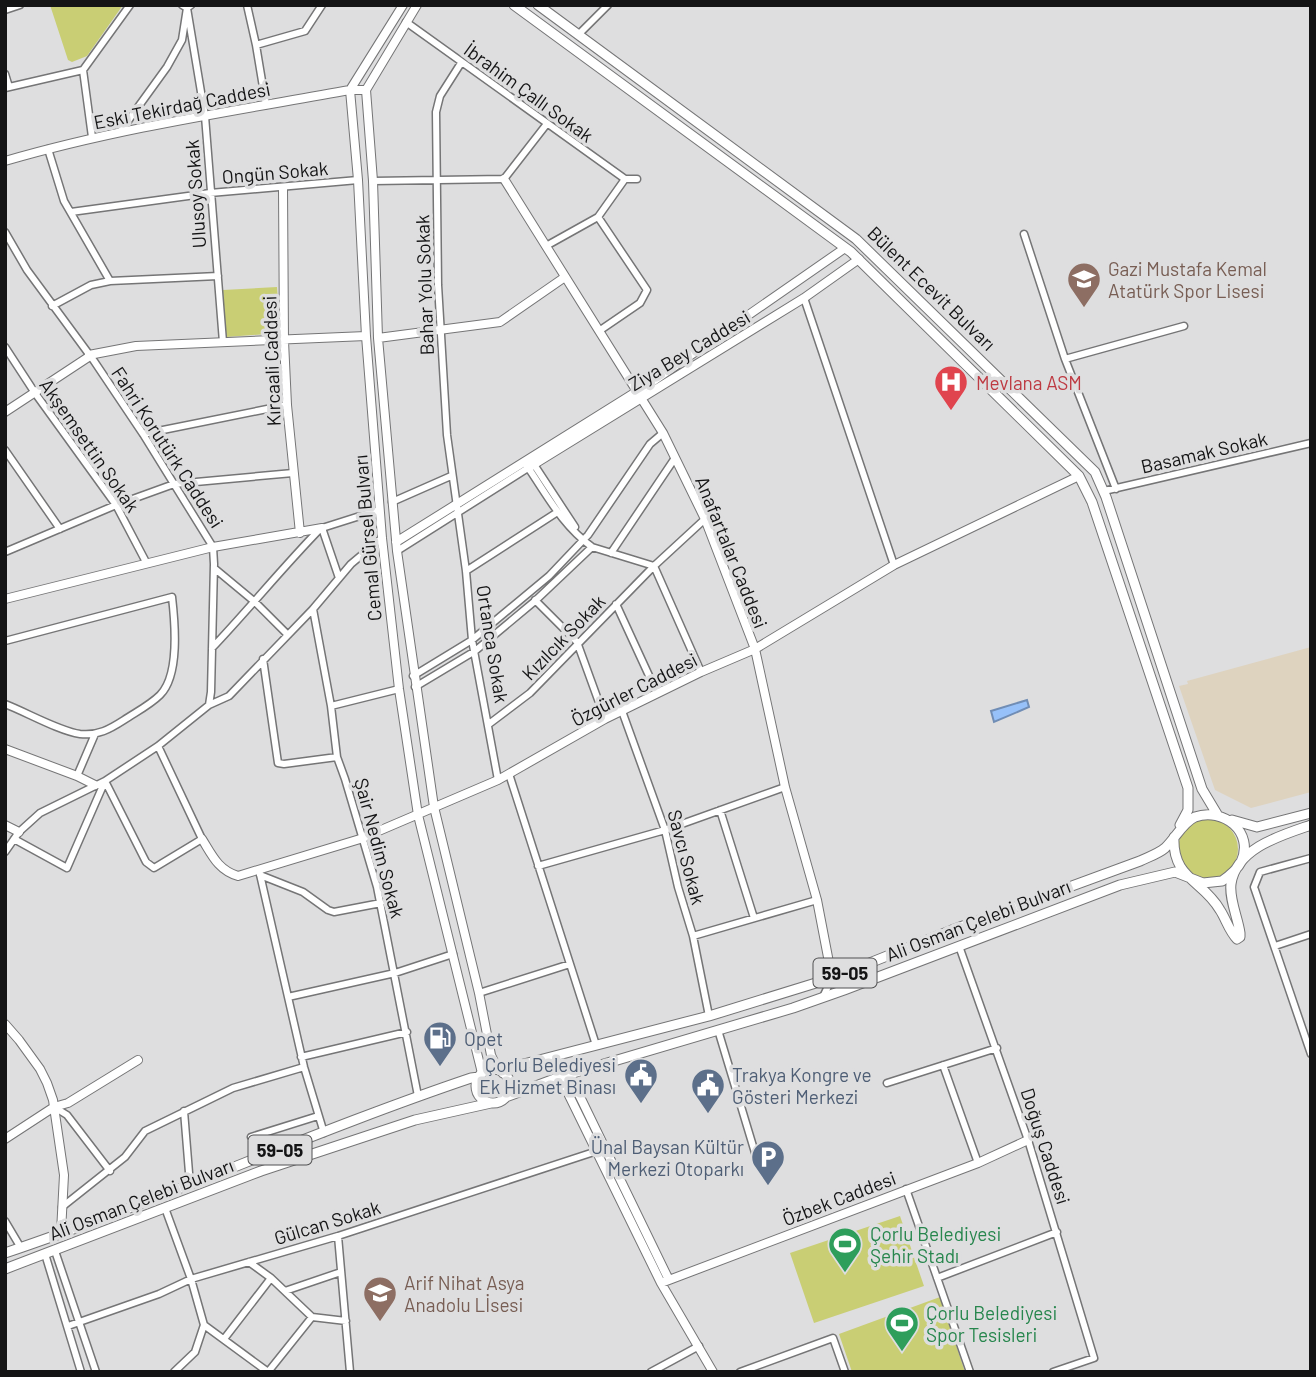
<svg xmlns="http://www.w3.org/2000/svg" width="1316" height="1377" font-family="Barlow,sans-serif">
	<rect width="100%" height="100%" fill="#dededf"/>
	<!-- commercial -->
	<path fill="#ded3bf" d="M1311,647V792L1251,808L1215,790L1179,686L1188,684L1187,681Z"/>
	<!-- green -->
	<path fill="#c9ce74" d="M50,5H123L87,56L72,62L68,60Z
		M277,287L280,333L226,337L223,290Z
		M1178 849a30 30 0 1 1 60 0a30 30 0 1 1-60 0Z
		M900,1216L924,1286L814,1323L790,1253Z
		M940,1297L965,1372H852L839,1334Z"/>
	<!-- water -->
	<path fill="#97c1f9" stroke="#708db5" stroke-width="2" d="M1027,700L1029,707L994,722L991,711Z"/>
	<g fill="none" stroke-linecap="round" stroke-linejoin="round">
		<!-- street casing -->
		<g stroke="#757576" stroke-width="9">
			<path id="street" d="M182,5L187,8L205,116L223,342
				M247,5L256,45L266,105
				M5,10L20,5
				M406,22L625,179H637
				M578,35L608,5
				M256,45L305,31L322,5
				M461,63L440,96L436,112L438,285L447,435L466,571L472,640L498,780
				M83,70L92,137
				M5,74L9,87
				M5,88L83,70L130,5
				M120,132L167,67L182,40L187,8L191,5
				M48,149L64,201L110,281
				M373,181L504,179L546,125
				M71,212L210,193L358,180
				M598,217L647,290L640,303L599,331
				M5,232L27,270L94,361L143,434L213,547L214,564L211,692L209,705L158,746L105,781L40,813L19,832L5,852
				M1024,234L1065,359L1184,326
				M546,246L598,217L625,179
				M804,298L894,565
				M52,306L91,285L110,281L218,276
				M5,347L35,393L116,505L146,562
				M1065,359L1116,489
				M143,434L287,405
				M5,450L60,529
				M533,463L575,527
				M527,466C547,495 562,525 592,547L654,566
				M1104,491L1311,443
				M392,502L451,476
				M397,551L528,468
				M5,552L116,505L174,484L293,473
				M611,553L675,458
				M654,566L701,672
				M214,568L255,602L288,635
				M466,571L556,513
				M339,578L322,528L379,510
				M535,600L577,642L605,719
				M616,604L657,693
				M313,609L331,706L337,757L345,779L377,887L418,1096
				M5,641L172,597C175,623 180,675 160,695C150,705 136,712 124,720C110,729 98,736 80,734C59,731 26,712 5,704
				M212,648C249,609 283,567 320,529
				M263,659L278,763L284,764L337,757
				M413,676L472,640L549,576L588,535L650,444L663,433
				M415,687L475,651L535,601L592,547
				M209,705L229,696L313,609L351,564L382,538
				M331,706L399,689
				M622,711L665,830L678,887L693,936L709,1016
				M489,724L530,693L654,566L705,519
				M509,774L596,1045
				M77,776L95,734
				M105,781L146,862L154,868L202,839L158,746
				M720,810L754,918
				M14,839L67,868L105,781
				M1311,858L1260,872L1254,887L1311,1054
				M538,866L665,830L785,787
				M259,870L304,1067L324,1133
				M260,875L303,892L328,910L334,912L381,903
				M693,936L817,900
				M959,946L1028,1140L1094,1358L1053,1372
				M1275,946L1311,934
				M479,993L570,964
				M288,997L395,973L453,954
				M823,997L832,978
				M718,1030L756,1156
				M301,1057L407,1032
				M943,1065L978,1163
				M887,1083L997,1048
				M54,1107L67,1115L110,1171
				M184,1111L190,1185
				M251,1137L318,1116
				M906,1189L970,1372
				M62,1207L125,1157L145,1131L233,1088L304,1067
				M165,1208L191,1279L204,1325L268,1372
				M5,1221L21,1248
				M338,1236L350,1372
				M55,1251L96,1372
				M45,1254L81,1372
				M249,1262L271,1278L312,1317
				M937,1278L1057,1232
				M285,1291L341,1272
				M68,1326L159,1294L191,1279L338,1236L597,1151
				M224,1339L271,1278
				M174,1372L195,1352L204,1325
				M268,1372L312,1317L346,1321
				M651,1372L699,1346
				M740,1372L833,1338L845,1372"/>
		</g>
		<!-- secondary casing -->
		<g stroke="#757576" stroke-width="10">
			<path id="secondary" d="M403,5L350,90L358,180L366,336L382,538L399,689L418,815L482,1073
				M417,5L366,90L373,181L378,338L397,551L434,807L479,993L491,1055L498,1070
				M5,161C118,128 234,111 350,90H366
				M504,179L663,433L705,519L755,649L785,787L817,900L832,978
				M283,188L284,341L287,405L300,533
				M378,338L500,322L565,277
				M89,355L136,346L366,336
				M5,412L90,356
				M528,468L804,298L859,259
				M396,542L652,382L845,248
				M5,599L213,547L322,528
				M5,749L77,776L95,785
				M5,825L19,832
				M202,839C212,855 218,870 238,876L360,839L498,780L605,719L701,672L755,649L894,565L1079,476
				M5,1024L19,1040L40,1069L47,1083L53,1100L64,1175L61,1232
				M569,1074L669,1280
				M560,1077L661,1283L713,1372
				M5,1139L54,1107L68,1103L138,1060
				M661,1283L978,1163L1028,1140"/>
		</g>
		<!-- primary casing -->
		<g stroke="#757576" stroke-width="11">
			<path id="primary" d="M514,5L851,252L1079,476L1092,502L1188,788V810L1180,825
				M538,5L856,239L1095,472L1106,497L1202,789L1217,814
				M1232,820L1257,827L1311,813
				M1174,837C1172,879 1203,880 1220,910C1226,919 1229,931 1237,939L1240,937V933C1238,918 1229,899 1231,884C1236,848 1282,835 1311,825
				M476 1086a17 17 0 1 1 34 0a17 17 0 1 1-34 0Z
				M503,1073L516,1066L709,1016L832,978L952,930L1140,861C1148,857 1158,854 1165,848C1175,839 1183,822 1195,817C1223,807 1255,832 1241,862C1237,870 1229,876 1222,881L1203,883L1175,872L1120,885L844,990L793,1008L560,1077L506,1097
				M5,1253C162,1200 314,1131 471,1078L479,1077
				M5,1269L261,1171L415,1120L491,1103"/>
		</g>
		<!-- street -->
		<use href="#street" stroke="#fff" stroke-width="6"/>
		<!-- secondary -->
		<use href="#secondary" stroke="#fff" stroke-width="8"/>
		<!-- primary -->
		<use href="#primary" stroke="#fff" stroke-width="9"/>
	</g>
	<!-- icons -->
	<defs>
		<g id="school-pin" transform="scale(1.75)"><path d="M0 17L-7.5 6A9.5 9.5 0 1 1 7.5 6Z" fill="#8d6e63" stroke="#dededf"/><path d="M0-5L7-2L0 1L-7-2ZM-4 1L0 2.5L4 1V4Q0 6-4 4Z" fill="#fff"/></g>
		<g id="hospital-pin" transform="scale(1.75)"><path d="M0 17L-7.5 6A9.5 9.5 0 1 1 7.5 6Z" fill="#e0444e" stroke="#dededf"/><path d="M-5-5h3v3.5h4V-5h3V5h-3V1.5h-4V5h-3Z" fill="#fff"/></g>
		<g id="fuel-pin" transform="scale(1.75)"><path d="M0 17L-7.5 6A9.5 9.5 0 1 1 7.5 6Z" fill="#5c6f8a" stroke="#dededf"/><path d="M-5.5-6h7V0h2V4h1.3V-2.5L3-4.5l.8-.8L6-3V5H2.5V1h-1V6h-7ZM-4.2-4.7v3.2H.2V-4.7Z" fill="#fff"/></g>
		<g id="civic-pin" transform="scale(1.75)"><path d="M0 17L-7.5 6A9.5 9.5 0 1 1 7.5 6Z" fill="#5c6f8a" stroke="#dededf"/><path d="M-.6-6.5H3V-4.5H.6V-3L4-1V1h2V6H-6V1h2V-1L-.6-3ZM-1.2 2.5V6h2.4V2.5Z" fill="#fff"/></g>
		<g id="parking-pin" transform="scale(1.75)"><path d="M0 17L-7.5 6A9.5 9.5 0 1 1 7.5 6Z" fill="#5c6f8a" stroke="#dededf"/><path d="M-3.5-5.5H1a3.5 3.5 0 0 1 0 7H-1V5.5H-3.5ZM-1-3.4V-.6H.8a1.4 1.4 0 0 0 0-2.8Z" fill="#fff"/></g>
		<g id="stadium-pin" transform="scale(1.75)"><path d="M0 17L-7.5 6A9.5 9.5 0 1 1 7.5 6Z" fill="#2e9e5b" stroke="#dededf"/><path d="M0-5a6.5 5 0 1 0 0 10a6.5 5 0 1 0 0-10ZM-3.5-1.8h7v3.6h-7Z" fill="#fff"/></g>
	</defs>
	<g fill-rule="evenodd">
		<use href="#school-pin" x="1084" y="279"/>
		<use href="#hospital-pin" x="951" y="382"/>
		<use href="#fuel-pin" x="440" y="1038"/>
		<use href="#civic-pin" x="641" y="1075"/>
		<use href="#civic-pin" x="708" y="1085"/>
		<use href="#parking-pin" x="768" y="1157"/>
		<use href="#stadium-pin" x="845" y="1244"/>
		<use href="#school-pin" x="380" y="1293"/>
		<use href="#stadium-pin" x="902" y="1323"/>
	</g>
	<g text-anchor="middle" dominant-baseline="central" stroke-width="7" stroke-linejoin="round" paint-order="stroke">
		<!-- shield labels -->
		<g fill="#dededf" stroke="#515152" stroke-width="2">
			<rect x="813.5" y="958.5" width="63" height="29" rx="5"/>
			<rect x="248.5" y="1135.5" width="63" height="29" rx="5"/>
		</g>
		<g font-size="18" font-weight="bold" fill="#141415">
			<text x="845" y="973">59-05</text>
			<text x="280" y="1150">59-05</text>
		</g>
		<!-- street labels -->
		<g font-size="19" fill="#141415" stroke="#dededf">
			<text transform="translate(529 92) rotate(36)">İbrahim Çallı Sokak</text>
			<text transform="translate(182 105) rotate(-11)">Eski Tekirdağ Caddesi</text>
			<text transform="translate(275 172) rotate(-5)">Ongün Sokak</text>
			<text transform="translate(195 194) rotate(-94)">Ulusoy Sokak</text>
			<text transform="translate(424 285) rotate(-92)">Bahar Yolu Sokak</text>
			<text transform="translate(932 288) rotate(44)">Bülent Ecevit Bulvarı</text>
			<text transform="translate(689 350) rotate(-31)">Ziya Bey Caddesi</text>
			<text transform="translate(271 361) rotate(-92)">Kırcaali Caddesi</text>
			<text transform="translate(90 445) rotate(55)">Akşemsettin Sokak</text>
			<text transform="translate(168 447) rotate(57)">Fahri Korutürk Caddesi</text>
			<text transform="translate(1204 452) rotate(-13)">Basamak Sokak</text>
			<text transform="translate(367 538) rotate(-95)">Cemal Gürsel Bulvarı</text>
			<text transform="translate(732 552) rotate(68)">Anafartalar Caddesi</text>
			<text transform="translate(563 637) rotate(-46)">Kızılcık Sokak</text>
			<text transform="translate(493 644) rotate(81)">Ortanca Sokak</text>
			<text transform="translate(634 689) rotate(-27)">Özgürler Caddesi</text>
			<text transform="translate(380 848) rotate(75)">Şair Nedim Sokak</text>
			<text transform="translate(687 857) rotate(75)">Savcı Sokak</text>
			<text transform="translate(978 920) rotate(-21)">Ali Osman Çelebi Bulvarı</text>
			<text transform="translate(1046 1146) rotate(72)">Doğuş Caddesi</text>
			<text transform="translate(839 1198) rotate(-21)">Özbek Caddesi</text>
			<text transform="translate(141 1199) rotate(-21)">Ali Osman Çelebi Bulvarı</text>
			<text transform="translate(327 1222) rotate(-17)">Gülcan Sokak</text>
		</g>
		<!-- education labels -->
		<g font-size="19" fill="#785e54" stroke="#dededf" text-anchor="start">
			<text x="1108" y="268">Gazi Mustafa Kemal<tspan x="1108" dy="22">Atatürk Spor Lisesi</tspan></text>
			<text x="404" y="1282">Arif Nihat Asya<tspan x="404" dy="22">Anadolu Lİsesi</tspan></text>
		</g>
		<!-- health labels -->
		<g font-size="19" fill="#be3a42" stroke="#dededf" text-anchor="start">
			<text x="976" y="382">Mevlana ASM</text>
		</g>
		<!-- service labels -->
		<g font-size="19" fill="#4e5e75" stroke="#dededf" text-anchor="start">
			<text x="464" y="1038">Opet</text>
			<text x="616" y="1064" text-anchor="end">Çorlu Belediyesi<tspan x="616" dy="22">Ek Hizmet Binası</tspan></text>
			<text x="732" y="1074">Trakya Kongre ve<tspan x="732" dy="22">Gösteri Merkezi</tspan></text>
			<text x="744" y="1146" text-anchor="end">Ünal Baysan Kültür<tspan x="744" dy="22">Merkezi Otoparkı</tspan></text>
		</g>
		<!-- leisure labels -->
		<g font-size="19" fill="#27864d" stroke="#dededf" text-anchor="start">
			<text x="870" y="1233">Çorlu Belediyesi<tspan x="870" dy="22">Şehir Stadı</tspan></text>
			<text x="926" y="1312">Çorlu Belediyesi<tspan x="926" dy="22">Spor Tesisleri</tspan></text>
		</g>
	</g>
	<!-- border -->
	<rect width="1316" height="1377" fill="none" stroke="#141415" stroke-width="14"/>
</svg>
